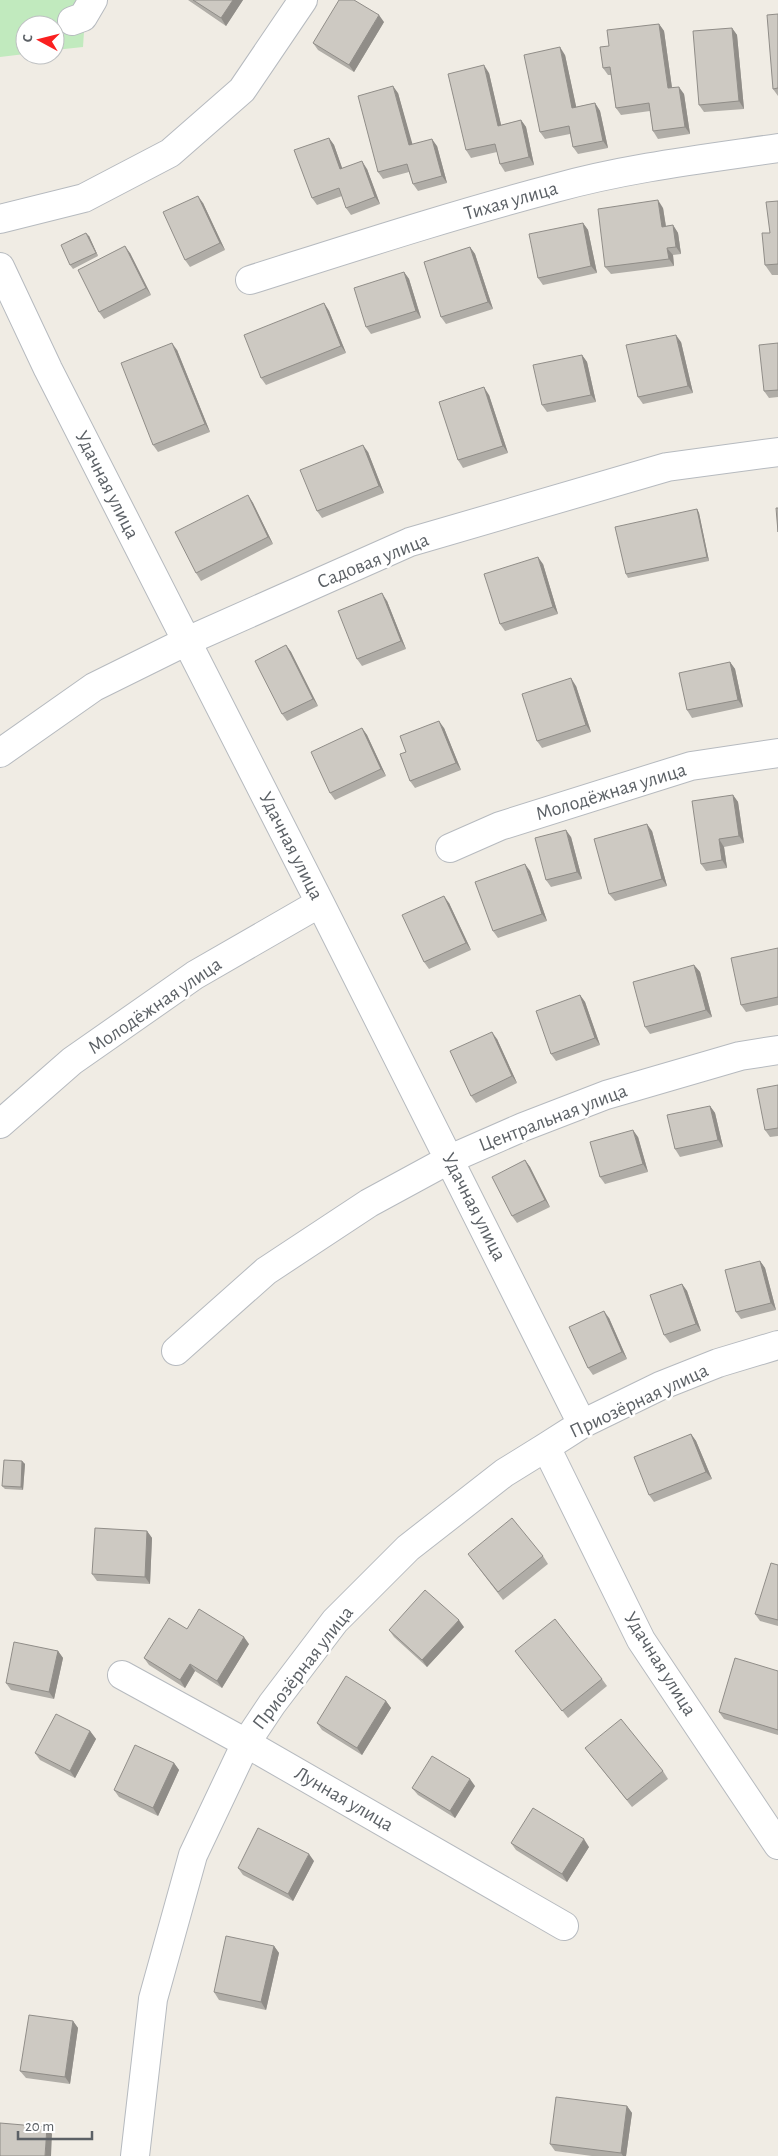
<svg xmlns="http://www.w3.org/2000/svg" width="778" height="2156" font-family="'Alegreya Sans',sans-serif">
	<rect width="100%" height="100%" fill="#f0ece4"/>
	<!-- green -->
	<path fill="#c1eabe" d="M0,0H86L83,47L55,50V25H25V54L0,57Z"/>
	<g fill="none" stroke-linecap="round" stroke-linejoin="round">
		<!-- minor casing -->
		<g stroke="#b6babf" stroke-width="30">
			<path id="minor" d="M72,21L83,17L93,0
				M0,219L84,198L170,153L242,90L303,0
				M0,267L48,369L320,903L582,1424
				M250,280C351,248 452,215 555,188C627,168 703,159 778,148
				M0,753L94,687L187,641L410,542L667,467L778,452
				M450,848L500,826L691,766L778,753
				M0,1124L72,1061L195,975L320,903
				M176,1351L266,1271L369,1203L450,1159L523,1127L606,1095L740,1056L778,1050
				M546,1447L641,1640L778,1845
				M122,1675L246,1743L564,1926
				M135,2156L153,1999L193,1855L246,1743L272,1704L335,1621L408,1548L504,1473L546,1447L582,1424L660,1386L718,1363L778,1345"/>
		</g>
		<!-- minor -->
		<use href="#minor" stroke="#fff" stroke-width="28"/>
	</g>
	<!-- wall -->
	<path fill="#b0ada7" d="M188,0H243L226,26Z
		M778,14V96L773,89Z
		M384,22L354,72L318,50L313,43Z
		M659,24L664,31L672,88L684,94L690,134L658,139L653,131L650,111L621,115L616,108L611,75H608L603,68L609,46Z
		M732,28L737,35L744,109L704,112L699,105Z
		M565,55L576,107L595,103L600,111L608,148L578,154L573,147L570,134L545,139L540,132Z
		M489,73L501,125L521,120L526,127L534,165L505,172L500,164L497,152L471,158L466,150Z
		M398,93L412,145L437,146L447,183L418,191L413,184L409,172L383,179L378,172Z
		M329,138L334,145L342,168L367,169L380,204L351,215L346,208L342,196L317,205L312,198Z
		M778,201V275H772L765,265L770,233Z
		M203,203L225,250L190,267L185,260Z
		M663,208L666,226L673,225L678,233L681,254L673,255L674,266L611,274L605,267Z
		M583,223L588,230L597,273L543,285L538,278Z
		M89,236L98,256L73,269L70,265Z
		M470,247L475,254L493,309L446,324L441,317Z
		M130,253L151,295L104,319L99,312Z
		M404,272L409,279L421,318L371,334L366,327Z
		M324,303L329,311L346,353L266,385L261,378Z
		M681,342L693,393L643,404L638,397Z
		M778,343V397L769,398L764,391Z
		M177,350L210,432L158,452L153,445Z
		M582,355L587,362L596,402L547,412L542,405Z
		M489,395L508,453L463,468L458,460Z
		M368,452L384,493L322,518L317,511Z
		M248,495L253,503L273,544L201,581L196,573Z
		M697,509L699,513L709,561L628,578L626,574Z
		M543,564L558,614L505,631L500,624Z
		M387,601L406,649L362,666L357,659Z
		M286,645L291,652L318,706L287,721L282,714Z
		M730,662L735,669L743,707L692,718L687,710Z
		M576,686L591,732L542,748L537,741Z
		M362,728L367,735L386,776L335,800L330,793Z
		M444,728L461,770L415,788L410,781L406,752Z
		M733,795L738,802L744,843L724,847L727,868L706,871L701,864Z
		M652,831L667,886L615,901L609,894Z
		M571,837L582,879L551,887L546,880Z
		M530,871L547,921L498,938L493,931Z
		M449,903L471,950L429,969L424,962Z
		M778,948V1005L746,1012L741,1005Z
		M694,965L700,972L712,1017L650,1034L645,1027Z
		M580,995L585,1002L600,1045L556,1061L551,1054Z
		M497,1039L517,1083L476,1103L471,1096Z
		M778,1085V1136L770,1137L765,1130Z
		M710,1106L715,1113L723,1147L680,1157L675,1149Z
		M638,1137L648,1172L605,1184L600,1177Z
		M525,1160L530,1167L550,1207L517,1223L512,1216Z
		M760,1261L765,1268L776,1310L741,1319L736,1312Z
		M682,1284L687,1291L701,1331L670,1343L664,1335Z
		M609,1318L627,1359L593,1375L588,1368Z
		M691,1434L696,1441L712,1479L654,1502L649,1495Z
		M22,1461L25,1464L23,1490L5,1489L2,1486Z
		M147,1531L152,1538L150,1584L97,1581L92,1574Z
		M468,1554L543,1556L548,1564L503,1600Z
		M778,1565V1626L760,1621L755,1614Z
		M464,1627L427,1667L394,1637L389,1630Z
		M187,1629L249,1644L222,1688L195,1671L185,1688L149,1665L144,1658Z
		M58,1651L63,1658L54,1699L11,1690L6,1683Z
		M515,1651L602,1679L607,1686L568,1718Z
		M778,1671V1735L724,1719L719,1712Z
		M386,1701L391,1708L362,1755L322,1730L317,1723Z
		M90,1731L96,1739L75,1778L40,1760L35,1753Z
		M585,1748L663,1771L668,1779L632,1807Z
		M174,1763L179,1770L158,1816L119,1797L114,1790Z
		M475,1786L455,1818L418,1795L412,1788Z
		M511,1843L589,1847L567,1882L516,1850Z
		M314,1861L293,1901L243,1875L238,1868Z
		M274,1946L279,1953L266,2010L219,2000L214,1992Z
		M73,2021L78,2028L70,2084L26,2078L20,2071Z
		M627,2106L632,2113L626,2156H592L555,2151L550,2144Z"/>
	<!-- shaded-wall -->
	<path fill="#908d88" d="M233,0H243L226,26L221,18Z
		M379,15L384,22L354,72L349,65Z
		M659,24L664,31L673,95L668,88Z
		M732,28L737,35L744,109L739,101Z
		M560,47L565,55L578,115L572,108Z
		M484,65L489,73L503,133L498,126Z
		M393,86L398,93L415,153L409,145Z
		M679,87L684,94L690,134L685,127Z
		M595,103L600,111L608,148L603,141Z
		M521,120L526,127L534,165L529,157Z
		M329,138L334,145L345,176L340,169Z
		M432,139L437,146L447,183L442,176Z
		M362,161L367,169L380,204L375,197Z
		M198,196L203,203L225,250L220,243Z
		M658,200L663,208L667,234L662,227Z
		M583,223L588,230L597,273L591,266Z
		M673,225L678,233L681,254L676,247Z
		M86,233L89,236L98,256L96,253Z
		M125,246L130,253L151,295L146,288Z
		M470,247L475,254L493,309L488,302Z
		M667,248L673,255L674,266L669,259Z
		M404,272L409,279L421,318L416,311Z
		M324,303L329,311L346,353L341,346Z
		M676,335L681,342L693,393L688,386Z
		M172,343L177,350L210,432L205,424Z
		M582,355L587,362L596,402L591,395Z
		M484,387L489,395L508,453L503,446Z
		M363,445L368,452L384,493L379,486Z
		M248,495L253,503L273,544L268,537Z
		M697,509L699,513L709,561L707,557Z
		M538,557L543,564L558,614L553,607Z
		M382,593L387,601L406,649L401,641Z
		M286,645L291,652L318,706L313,699Z
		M730,662L735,669L743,707L738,700Z
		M571,678L576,686L591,732L586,725Z
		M439,721L444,728L461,770L456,763Z
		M362,728L367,735L386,776L381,769Z
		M733,795L738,802L744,843L739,836Z
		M647,824L652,831L667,886L662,879Z
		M566,830L571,837L582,879L577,872Z
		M719,839L724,847L727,868L722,860Z
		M525,864L530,871L547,921L542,914Z
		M444,896L449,903L471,950L466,943Z
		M694,965L700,972L712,1017L706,1010Z
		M580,995L585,1002L600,1045L595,1038Z
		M492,1032L497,1039L517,1083L512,1076Z
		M710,1106L715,1113L723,1147L718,1140Z
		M633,1130L638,1137L648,1172L643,1164Z
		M525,1160L530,1167L550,1207L545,1200Z
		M760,1261L765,1268L776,1310L771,1303Z
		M682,1284L687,1291L701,1331L696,1324Z
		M604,1311L609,1318L627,1359L622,1352Z
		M691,1434L696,1441L712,1479L706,1472Z
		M22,1461L25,1464L23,1490L21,1487Z
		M147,1531L152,1538L150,1584L145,1577Z
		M459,1620L464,1627L427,1667L422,1660Z
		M244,1637L249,1644L222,1688L217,1681Z
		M58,1651L63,1658L54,1699L49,1692Z
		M190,1664L195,1671L185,1688L180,1680Z
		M386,1701L391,1708L362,1755L357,1748Z
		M90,1731L96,1739L75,1778L70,1771Z
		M174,1763L179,1770L158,1816L153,1808Z
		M470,1779L475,1786L455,1818L450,1811Z
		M584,1839L589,1847L567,1882L562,1874Z
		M309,1854L314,1861L293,1901L288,1894Z
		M274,1946L279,1953L266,2010L261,2002Z
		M73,2021L78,2028L70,2084L65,2077Z
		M627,2106L632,2113L626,2156H623L621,2153Z
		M47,2127L52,2134L51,2156H45Z"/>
	<!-- building -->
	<path fill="#cdc9c2" stroke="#908d88" d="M193,0H233L221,18Z
		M339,0H354L379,15L349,65L313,43Z
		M778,14V88L773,89L767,15Z
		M659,24L668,88L679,87L685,127L653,131L649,103L616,108L610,67L603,68L600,47L609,46L607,30Z
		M732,28L739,101L699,105L693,31Z
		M560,47L572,108L595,103L603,141L573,147L569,126L540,132L524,55Z
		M484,65L498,126L521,120L529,157L500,164L495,144L466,150L448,74Z
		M393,86L409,145L432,139L442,176L413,184L407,164L378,172L358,96Z
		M329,138L340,169L362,161L375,197L346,208L339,188L312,198L294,150Z
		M198,196L220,243L185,260L163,212Z
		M658,200L662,227L673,225L676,247L667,248L669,259L605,267L598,209Z
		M778,201V264L765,265L762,233H770L766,202Z
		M583,223L591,266L538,278L529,234Z
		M86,233L96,253L70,265L61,245Z
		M125,246L146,288L99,312L78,270Z
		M470,247L488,302L441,317L424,262Z
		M404,272L416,311L366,327L354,288Z
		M324,303L341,346L261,378L244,335Z
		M676,335L688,386L638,397L626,345Z
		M172,343L205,424L153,445L121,363Z
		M778,343V390L764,391L759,345Z
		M582,355L591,395L542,405L533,365Z
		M484,387L503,446L458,460L439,402Z
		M363,445L379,486L317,511L300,470Z
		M248,495L268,537L196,573L175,532Z
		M776,508H778V532Z
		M697,509L707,557L626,574L615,527Z
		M538,557L553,607L500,624L484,574Z
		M382,593L401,641L357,659L338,611Z
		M286,645L313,699L282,714L255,661Z
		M730,662L738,700L687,710L679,673Z
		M571,678L586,725L537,741L522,694Z
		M439,721L456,763L410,781L400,754L406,752L400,736Z
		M362,728L381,769L330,793L311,752Z
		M733,795L739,836L719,839L722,860L701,864L692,801Z
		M647,824L662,879L609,894L594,839Z
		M566,830L577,872L546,880L535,838Z
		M525,864L542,914L493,931L475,882Z
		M444,896L466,943L424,962L402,915Z
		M778,948V997L741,1005L731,958Z
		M694,965L706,1010L645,1027L633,982Z
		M580,995L595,1038L551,1054L536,1011Z
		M492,1032L512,1076L471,1096L450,1051Z
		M778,1085V1128L765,1130L757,1089Z
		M710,1106L718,1140L675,1149L667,1115Z
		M633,1130L643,1164L600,1177L590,1142Z
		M525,1160L545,1200L512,1216L492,1177Z
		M760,1261L771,1303L736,1312L725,1270Z
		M682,1284L696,1324L664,1335L650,1295Z
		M604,1311L622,1352L588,1368L569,1327Z
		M691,1434L706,1472L649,1495L634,1457Z
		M4,1460L22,1461L21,1487L2,1486Z
		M512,1518L543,1556L498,1592L468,1554Z
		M95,1528L147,1531L145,1577L92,1574Z
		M771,1563L778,1565V1620L755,1614Z
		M425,1590L459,1620L422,1660L389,1630Z
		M199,1609L244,1637L217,1681L190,1664L180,1680L144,1658L169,1618L187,1629Z
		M555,1619L602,1679L562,1711L515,1651Z
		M14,1642L58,1651L49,1692L6,1683Z
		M735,1658L778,1671V1730L719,1712Z
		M346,1676L386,1701L357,1748L317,1723Z
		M56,1714L90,1731L70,1771L35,1753Z
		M621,1719L663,1771L627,1800L585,1748Z
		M135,1745L174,1763L153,1808L114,1790Z
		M432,1756L470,1779L450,1811L412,1788Z
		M533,1808L584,1839L562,1874L511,1843Z
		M258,1828L309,1854L288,1894L238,1868Z
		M226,1936L274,1946L261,2002L214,1992Z
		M29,2015L73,2021L65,2077L20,2071Z
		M556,2097L627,2106L621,2153L550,2144Z
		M0,2123L47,2127L45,2156H0Z"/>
	<g text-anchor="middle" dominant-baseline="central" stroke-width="5" stroke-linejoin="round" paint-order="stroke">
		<!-- street labels -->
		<g font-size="20" fill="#5c6166" stroke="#fff">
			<text transform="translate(511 201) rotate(-16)">Тихая улица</text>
			<text transform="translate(107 485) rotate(63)">Удачная улица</text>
			<text transform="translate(373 561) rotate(-22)">Садовая улица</text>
			<text transform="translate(611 792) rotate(-17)">Молодёжная улица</text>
			<text transform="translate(291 846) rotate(63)">Удачная улица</text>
			<text transform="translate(155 1006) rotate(-34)">Молодёжная улица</text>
			<text transform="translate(553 1118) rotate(-21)">Центральная улица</text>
			<text transform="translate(474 1207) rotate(63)">Удачная улица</text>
			<text transform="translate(639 1401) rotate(-25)">Приозёрная улица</text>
			<text transform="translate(660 1664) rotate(58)">Удачная улица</text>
			<text transform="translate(303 1668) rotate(-52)">Приозёрная улица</text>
			<text transform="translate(344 1799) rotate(30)">Лунная улица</text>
		</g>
	</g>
	<!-- north arrow -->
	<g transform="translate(40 40) rotate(277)"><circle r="24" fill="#ffffff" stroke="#bec0c2"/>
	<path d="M0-4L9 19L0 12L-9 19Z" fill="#fa2020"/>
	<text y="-8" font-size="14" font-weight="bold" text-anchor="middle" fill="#5c6166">С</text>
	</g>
	<!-- scale -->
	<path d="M18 2131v8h74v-8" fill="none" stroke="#5c6166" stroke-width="2.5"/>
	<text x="25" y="2131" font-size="15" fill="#5c6166" stroke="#ffffff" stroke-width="4" paint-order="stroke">20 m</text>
</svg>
